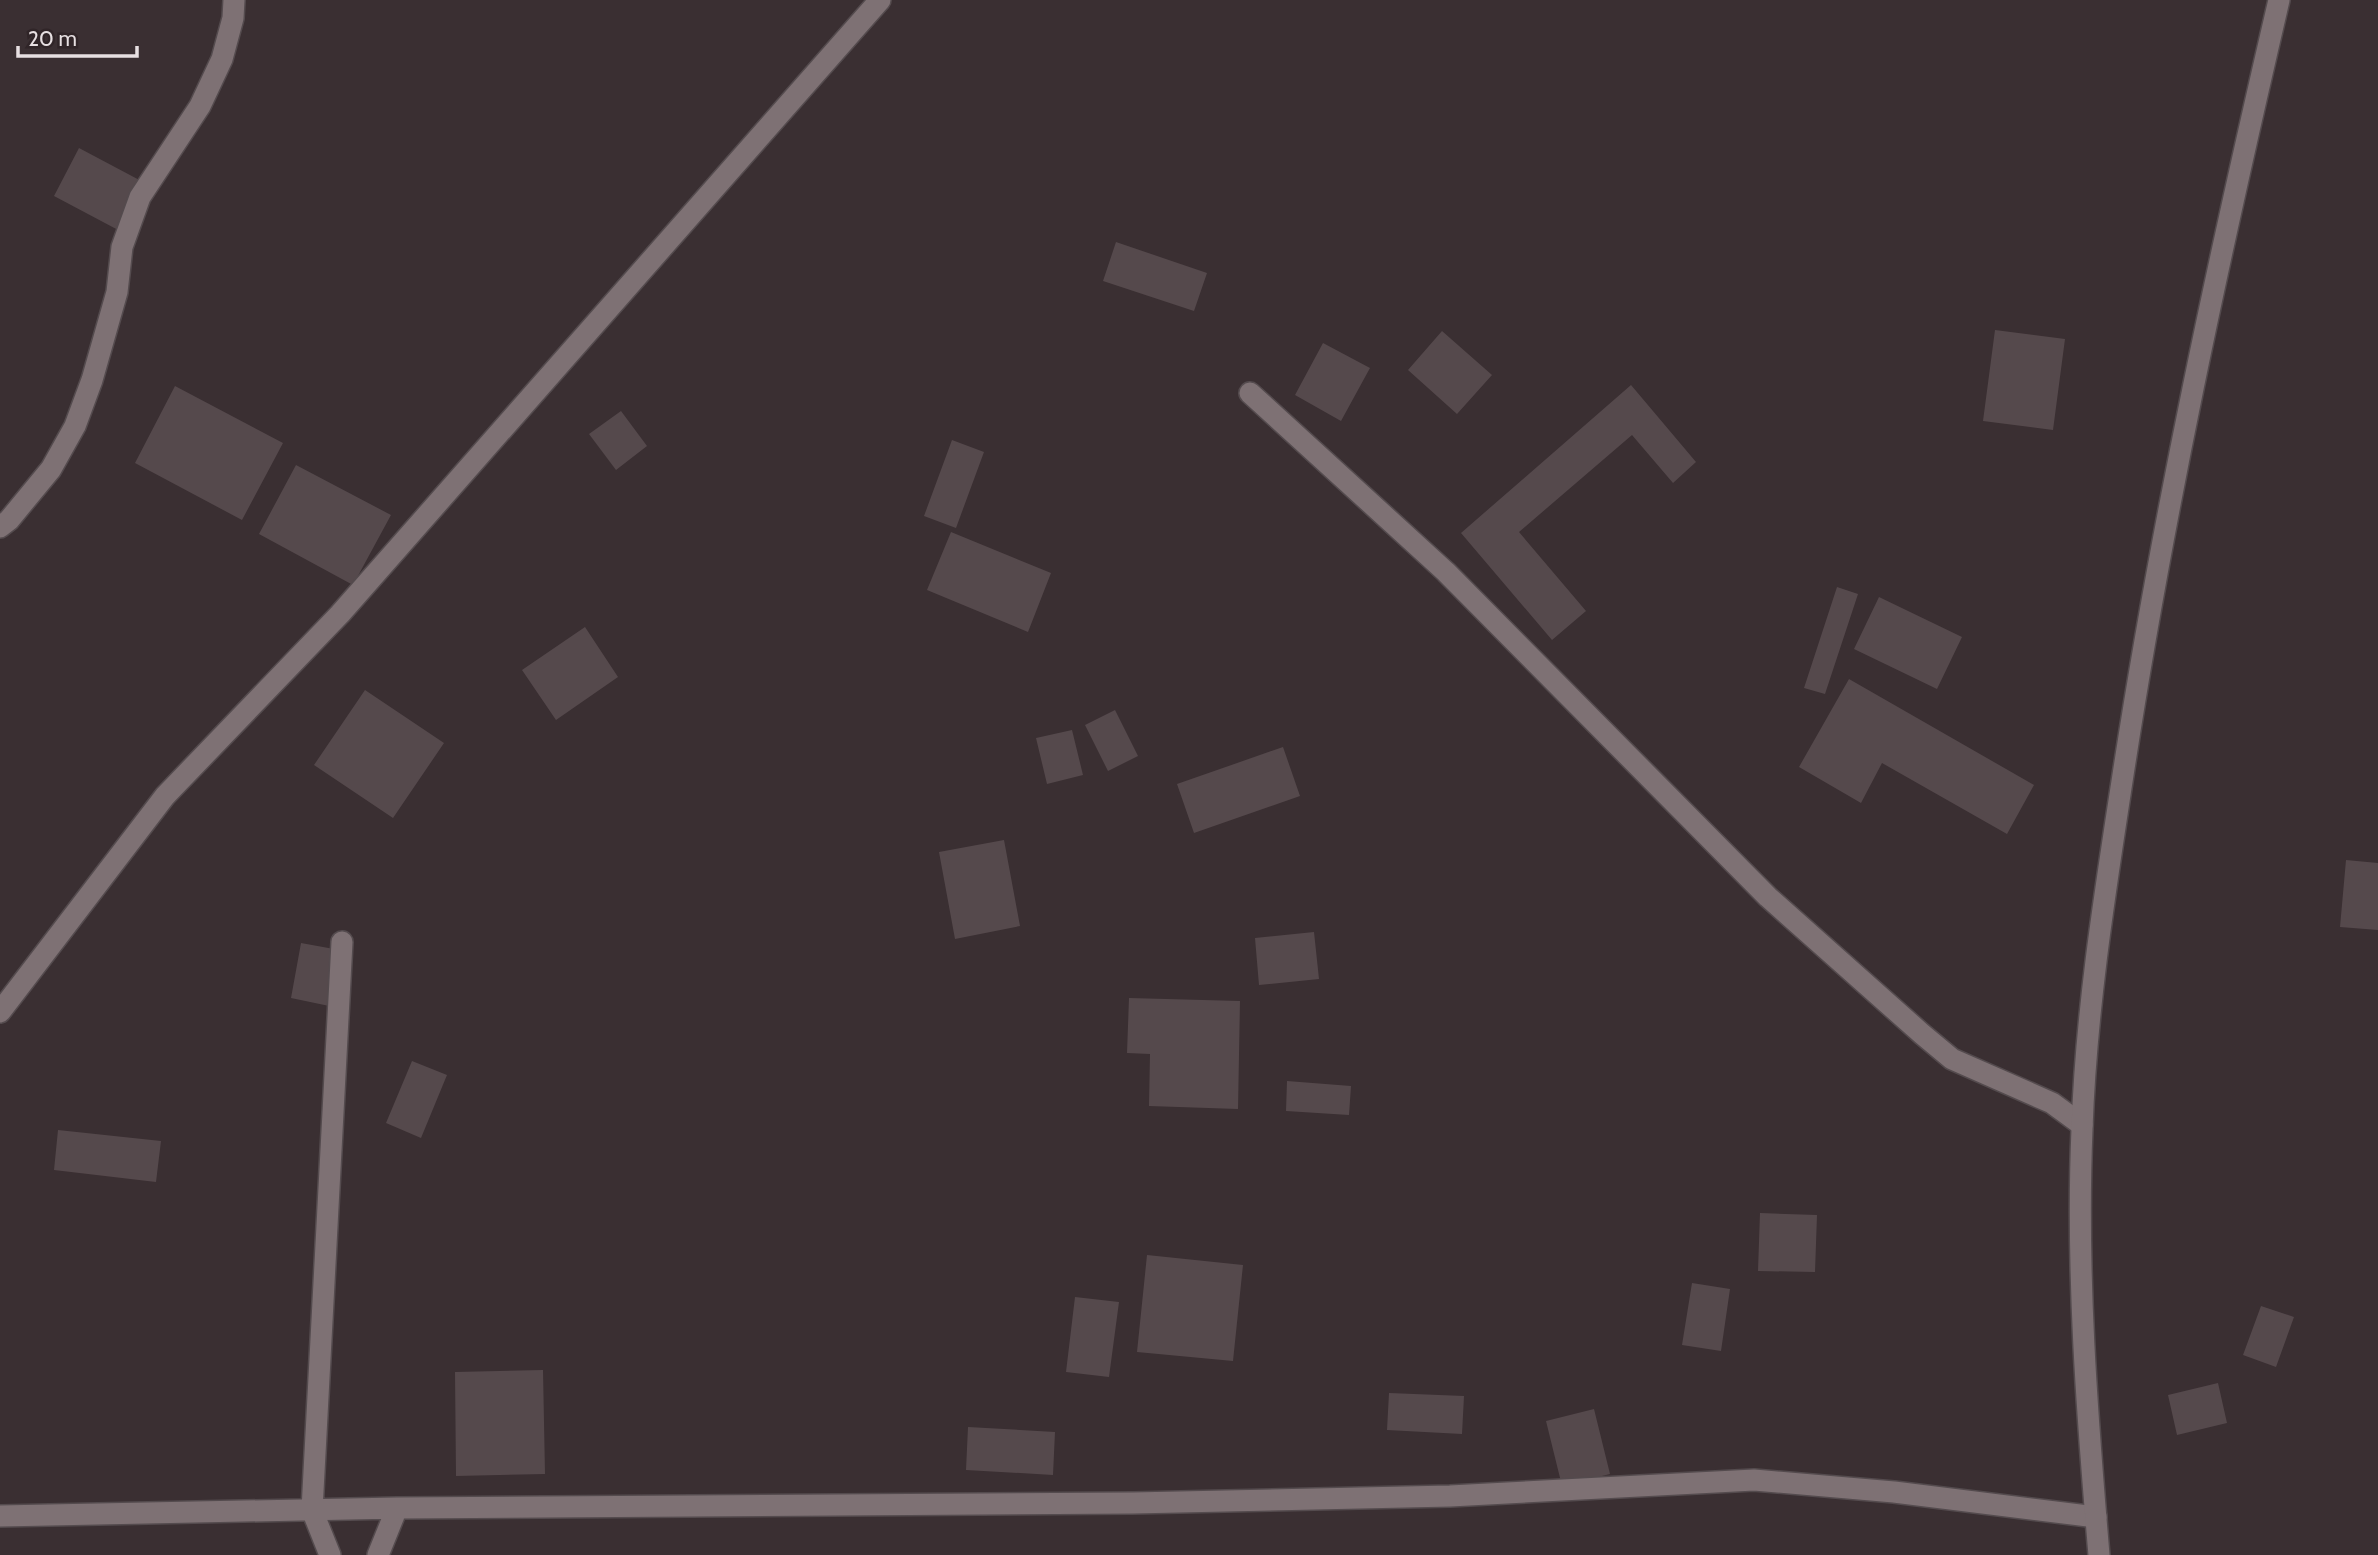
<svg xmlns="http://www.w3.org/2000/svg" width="2378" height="1555" font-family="Cabin,sans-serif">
	<rect width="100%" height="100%" fill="#3a2f32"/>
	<!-- building -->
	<path fill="#55494c" d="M79,148L145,183L120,231L54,196Z
		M1116,242L1207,273L1194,311L1103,281Z
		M1995,330L2065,339L2053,430L1983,421Z
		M1442,331L1492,375L1457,414L1408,370Z
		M1323,343L1370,368L1341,421L1295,395Z
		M1631,385L1696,462L1673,483L1632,435L1519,532L1586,611L1552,640L1461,533Z
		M175,386L283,443L242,520L135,463Z
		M621,411L647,446L616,470L589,434Z
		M952,440L984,452L956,528L924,516Z
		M296,465L391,515L353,585L259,534Z
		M951,532L1051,573L1028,632L927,590Z
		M1837,587L1858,594L1825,694L1804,688Z
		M1879,597L1962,637L1937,689L1854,649Z
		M585,627L618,677L556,720L522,670Z
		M1849,679L2034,785L2007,834L1882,763L1861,803L1799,767Z
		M365,690L444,743L393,818L314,765Z
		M1115,710L1138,756L1108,771L1085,725Z
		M1072,730L1083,775L1047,784L1036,738Z
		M1283,747L1300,796L1194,833L1177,784Z
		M1004,840L1020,926L955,939L939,852Z
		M2346,860L2378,863V930L2340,927Z
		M1314,932L1319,979L1259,985L1255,938Z
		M301,943L345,951L334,1007L291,998Z
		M1129,998L1240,1001L1238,1109L1149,1106L1150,1054L1127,1053Z
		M412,1061L447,1075L421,1138L386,1123Z
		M1287,1081L1351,1086L1349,1115L1286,1111Z
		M58,1130L161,1141L156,1182L54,1170Z
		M1760,1213L1817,1215L1815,1272L1758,1271Z
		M1147,1255L1243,1265L1233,1361L1137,1352Z
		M1692,1283L1730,1289L1721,1351L1682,1345Z
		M1075,1297L1119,1302L1109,1377L1066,1372Z
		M2261,1306L2294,1317L2276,1367L2243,1355Z
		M543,1370L545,1474L456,1476L455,1372Z
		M2218,1383L2227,1423L2177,1435L2168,1395Z
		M1389,1393L1464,1396L1462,1434L1387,1430Z
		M1594,1409L1610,1474L1562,1486L1546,1421Z
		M968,1427L1055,1432L1053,1475L966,1470Z"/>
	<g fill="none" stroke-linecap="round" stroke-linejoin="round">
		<!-- street casing -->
		<g stroke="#544b4e" stroke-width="24">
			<path id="street" d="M1250,393L1446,572L1768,897L1922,1034L1952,1059L2052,1103L2082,1125
				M0,527L9,520L51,469L75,426L92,380L117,292L122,247L140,197L200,106L222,59L233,18L234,0
				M0,1012L165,796L340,614L880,0
				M0,1516L397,1508L1133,1503L1450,1496L1754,1480L1894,1492L2096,1517
				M330,1555L312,1510L342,942
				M378,1555L397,1508"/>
		</g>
		<!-- secondary casing -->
		<g stroke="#544b4e" stroke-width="24">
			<path id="secondary" d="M2099,1555C2087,1414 2076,1271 2082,1129C2086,1010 2105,892 2123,775C2163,514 2219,257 2279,0"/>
		</g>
		<!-- street -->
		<use href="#street" stroke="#7e7174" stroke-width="21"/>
		<!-- secondary -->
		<use href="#secondary" stroke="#7e7174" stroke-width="21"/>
	</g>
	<!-- scale -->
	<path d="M18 46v10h119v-10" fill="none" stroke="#e7e0e2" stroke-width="3.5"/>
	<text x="28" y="46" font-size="21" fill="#e7e0e2" stroke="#302528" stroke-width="5" paint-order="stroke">20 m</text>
</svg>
